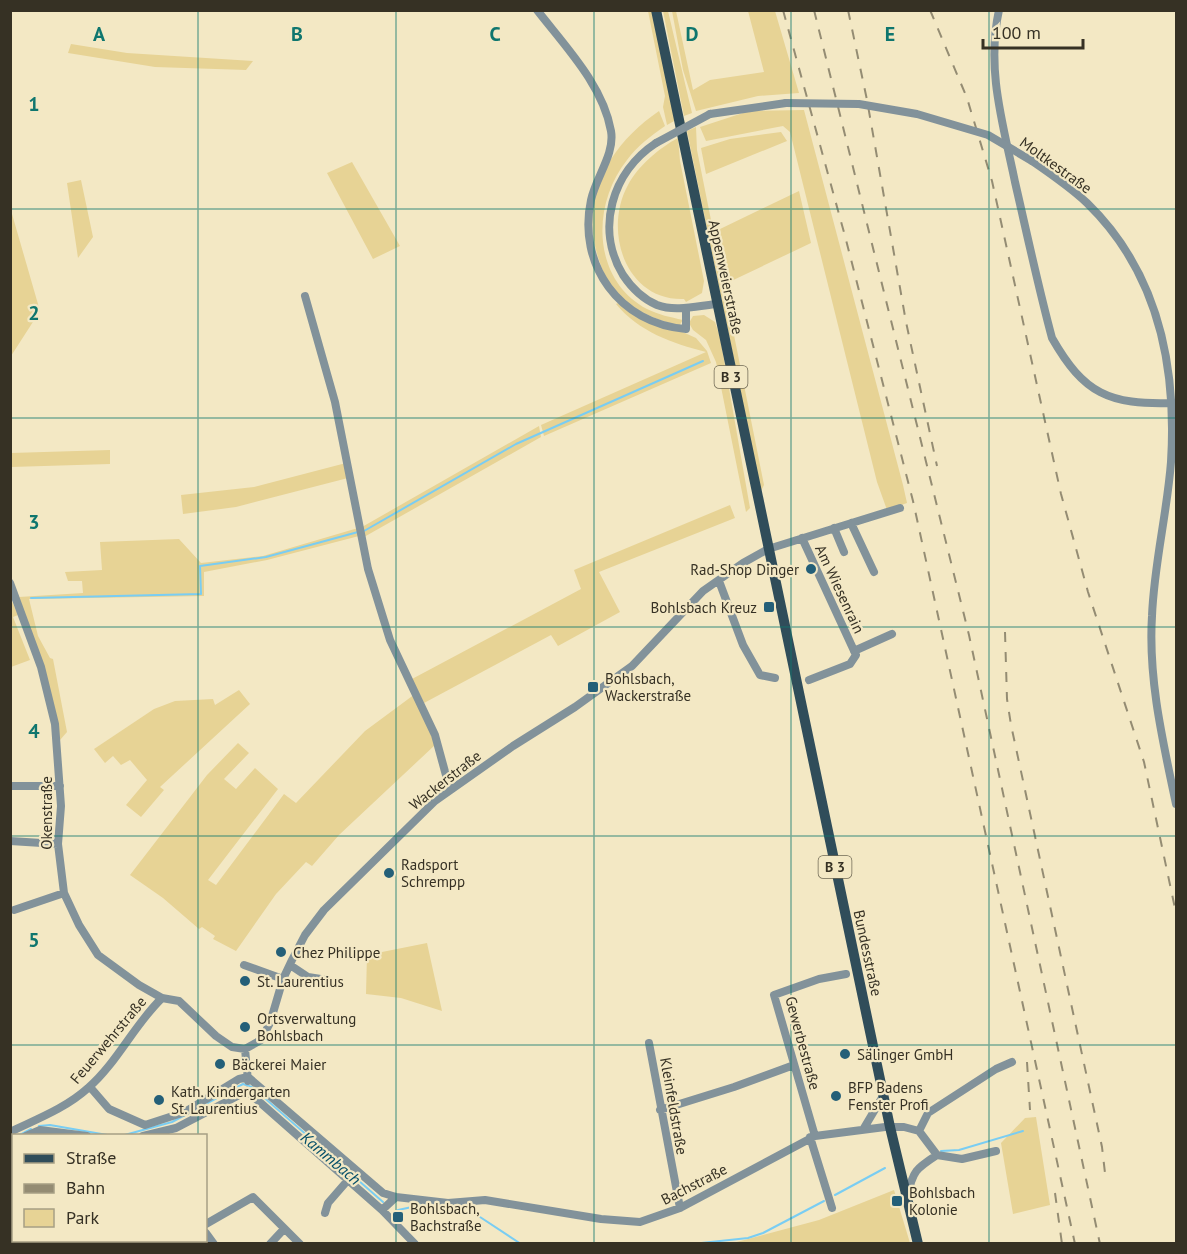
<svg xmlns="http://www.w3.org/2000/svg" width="1187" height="1254" font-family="'PT Sans',sans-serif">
	<rect width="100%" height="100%" fill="#f3e8c4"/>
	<!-- green -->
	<path fill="#e7d395" d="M648,11H653L676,120L667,125L663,107L665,96Z
		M663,11H668L692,113L684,116Z
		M672,11H676L693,90L710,80L764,72L748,11H775L799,93L758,96L696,111L683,70Z
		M71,44L127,53L253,61L246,70L155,67L68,53Z
		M804,110L903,485L907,503L887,510L877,482L790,132L783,126L706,141L700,127L749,111Z
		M659,111L665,126C651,136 637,146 627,160C591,205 592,280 647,309C659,315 670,317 683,320L679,326C659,320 642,314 625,302C611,292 604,275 599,260C578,199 609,145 659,111Z
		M696,127L697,150L764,485L761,491L687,131Z
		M781,132L787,141L706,174L701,148L730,139Z
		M678,138L680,161L704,281L702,293L686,302L684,299C625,301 603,230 628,185C638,166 659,148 678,138Z
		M352,162L400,246L373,259L327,173Z
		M81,180L93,237L78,258L67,183Z
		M799,191L811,243L727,283L718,230Z
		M10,207L40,311L11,356H10Z
		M618,303L696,338L707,351L711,363L544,436L541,425L706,352C672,343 639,332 616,304Z
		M704,315L715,322L720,337L750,508L746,512L716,362L706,340L693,330L689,323L693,316Z
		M539,426L541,437L364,537L362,527Z
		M110,450V464L11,467V453Z
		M346,463L348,478L236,507L183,514L181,495L254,487Z
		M730,505L735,518L599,572L620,612L558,646L551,635L424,703L412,679L581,589L574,570Z
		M358,528L359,536L267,560L204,572V596L29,599L38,636L50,658L53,659L67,732L60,740L19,597L83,593L82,581H68L65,572L102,570L100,542L179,539L201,563L263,556Z
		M10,597L18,615L13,617L30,660L11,667Z
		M239,690L250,704L160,787L164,790L141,817L126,805L147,780L130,760L121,765L113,756L105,763L94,749L154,709L175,701L213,699L215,705Z
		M415,694L435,745L339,835L312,866L306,862L276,894L236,951L213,939L215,936L202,927L199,929L163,898L130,875L207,775L238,743L249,753L224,779L236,789L255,768L278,789L208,880L216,885L284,794L296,803L365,731Z
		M427,943L442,1011L401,998L366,994L367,955Z
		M1036,1117L1050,1205L1013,1214L1001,1143L1025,1118Z
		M894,1190L910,1243H733L819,1220Z"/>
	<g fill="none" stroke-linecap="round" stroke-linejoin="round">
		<!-- stream -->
		<path stroke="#79cdf3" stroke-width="2" d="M364,531L516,444L703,361
			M31,598L201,594L200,566L266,557L358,532
			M39,1126L50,1125L113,1136
			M18,1136L31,1129
			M121,1136L172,1122L243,1084L252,1087L383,1202
			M941,1151L959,1150L1023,1131
			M835,1195L885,1168
			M437,1206L477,1215L521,1244
			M398,1210L426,1204
			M692,1244L748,1238L763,1233L824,1201"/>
		<!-- minor -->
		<path stroke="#82929a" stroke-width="8" d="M537,10C565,46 603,85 611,131C615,154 596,177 591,200C577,265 620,324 686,329V308
			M999,10C986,69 1003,124 1015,182C1027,234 1038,286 1052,338C1084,394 1109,405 1173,403
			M710,114L786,103
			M656,143C612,172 595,229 623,275C631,287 643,299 657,305C675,312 697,306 716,304
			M1032,161C1051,174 1070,187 1087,203C1158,272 1177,366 1171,462C1167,514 1154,564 1152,616C1148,679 1163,742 1176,804
			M305,296L335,402L368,569L390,640L435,735L450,790
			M851,523L874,572
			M834,528L844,552
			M802,538L856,655L850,664L809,680
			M719,581L743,645L760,675L775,678
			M10,583L41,667L55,724L61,806L58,844L64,893L79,925L98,955L139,985L162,998L179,1001L216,1036L232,1047L245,1049L261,1040L270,1023L283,979L292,960L305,935L324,910L435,801L513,746L575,707L632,666L703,591L743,563L768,549L900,508
			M854,651L892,634
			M10,786H60
			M10,841L58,844
			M14,910L64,893
			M244,965L283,979
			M290,965L308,977L327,980
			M649,1043L680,1208
			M245,1049L248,1081
			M248,1077L383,1193L396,1197L448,1203L485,1200L601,1219L640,1222L680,1208L815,1136L885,1127H904L919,1131
			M90,1087L109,1109L145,1125L185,1112L239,1079L248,1077
			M247,1091L382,1210L415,1244
			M660,1110L734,1087L794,1065
			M864,1128L883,1096
			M919,1131L928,1113L996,1069L1012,1062
			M919,1131L937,1155L962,1159L996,1151
			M10,1132C37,1119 66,1108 88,1088C117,1063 134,1025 162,998
			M26,1136L40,1130L87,1136
			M143,1136L176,1128L247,1091
			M815,1136L774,995L819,979L846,974
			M810,1137L832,1208
			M10,1144L14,1143
			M908,1196C912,1171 917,1168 937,1155
			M382,1210L396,1197
			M325,1213L328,1203L348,1180
			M206,1224L253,1197L300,1244
			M206,1233L214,1244
			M270,1244L284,1229"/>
		<!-- major -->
		<path stroke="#304d5a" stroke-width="10" d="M656,10L890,1127L918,1244"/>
		<!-- rail -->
		<path stroke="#948c73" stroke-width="2" stroke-dasharray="10 10" stroke-linecap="butt" d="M783,10L845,236L913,501L1075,1244
			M814,10L969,635L1100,1244
			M848,10L867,100L906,322L937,466
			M930,10L967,98L992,181L1061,494L1088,592L1144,762L1176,913
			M1005,632L1007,699L1011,725L1102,1147L1105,1173
			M1027,1062L1030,1110
			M1055,1193L1062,1244"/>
		<!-- minor-bridge -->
		<path stroke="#82929a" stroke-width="8" d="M786,103L859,104L917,114L988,135L1032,161
			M656,143L710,114"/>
	</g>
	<!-- grid -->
	<path fill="none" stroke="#0f766e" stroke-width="1.5" stroke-opacity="0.55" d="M198,10V1136M396,10V1244M594,10V1244M791,10V1244M989,10V1244M10,209H1176M10,418H1176M10,627H1176M10,836H1176M10,1045H1176M198,1240V1244"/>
	<!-- markers -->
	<g fill="#245f78" stroke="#f3e8c4" stroke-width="2">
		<circle cx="811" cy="569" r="6"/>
		<rect x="763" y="601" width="12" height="12" rx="3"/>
		<rect x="587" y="681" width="12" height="12" rx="3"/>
		<circle cx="389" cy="873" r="6"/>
		<circle cx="281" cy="952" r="6"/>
		<circle cx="245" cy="981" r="6"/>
		<circle cx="245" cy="1027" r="6"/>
		<circle cx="845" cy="1054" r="6"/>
		<circle cx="220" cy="1064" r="6"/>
		<circle cx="836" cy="1096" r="6"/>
		<circle cx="159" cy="1100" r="6"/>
		<rect x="891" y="1195" width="12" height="12" rx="3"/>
		<rect x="392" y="1211" width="12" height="12" rx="3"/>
	</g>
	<g text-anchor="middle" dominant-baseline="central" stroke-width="4.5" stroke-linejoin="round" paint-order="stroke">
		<!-- shield labels -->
		<g fill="#f3e8c4" stroke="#6f6854" stroke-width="1.5">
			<rect x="714.5" y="366" width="33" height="22" rx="4.5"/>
			<rect x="818.5" y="856" width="33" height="22" rx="4.5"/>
		</g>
		<g font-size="14" font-weight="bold" fill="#363124">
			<text x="731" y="377">B 3</text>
			<text x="835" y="867">B 3</text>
		</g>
		<!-- street labels -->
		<g font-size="15" fill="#363124" stroke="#f3e8c4">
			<text transform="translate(1056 165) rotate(36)">Moltkestraße</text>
			<text transform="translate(726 277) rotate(78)">Appenweierstraße</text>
			<text transform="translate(840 589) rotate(65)">Am Wiesenrain</text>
			<text transform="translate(445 780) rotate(-38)">Wackerstraße</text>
			<text transform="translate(46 813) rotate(-90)">Okenstraße</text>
			<text transform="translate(868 953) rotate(78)">Bundesstraße</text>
			<text transform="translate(108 1040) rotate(-50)">Feuerwehrstraße</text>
			<text transform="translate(803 1043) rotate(75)">Gewerbestraße</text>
			<text transform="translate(674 1106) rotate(80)">Kleinfeldstraße</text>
			<text transform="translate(694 1184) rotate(-27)">Bachstraße</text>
		</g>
		<!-- poi labels -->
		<g font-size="15" fill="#363124" stroke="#f3e8c4" text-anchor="start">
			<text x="799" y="569" text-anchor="end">Rad-Shop Dinger</text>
			<text x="757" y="607" text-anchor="end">Bohlsbach Kreuz</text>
			<text x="605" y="678">Bohlsbach,<tspan x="605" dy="17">Wackerstraße</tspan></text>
			<text x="401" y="864">Radsport<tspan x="401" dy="17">Schrempp</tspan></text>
			<text x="293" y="952">Chez Philippe</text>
			<text x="257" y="981">St. Laurentius</text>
			<text x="257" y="1018">Ortsverwaltung<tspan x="257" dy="17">Bohlsbach</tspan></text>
			<text x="857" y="1054">Sälinger GmbH</text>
			<text x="232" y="1064">Bäckerei Maier</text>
			<text x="848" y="1087">BFP Badens<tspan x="848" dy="17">Fenster Profi</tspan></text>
			<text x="171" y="1091">Kath. Kindergarten<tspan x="171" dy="17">St. Laurentius</tspan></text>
			<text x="909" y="1192">Bohlsbach<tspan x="909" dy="17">Kolonie</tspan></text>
			<text x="410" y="1208">Bohlsbach,<tspan x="410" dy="17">Bachstraße</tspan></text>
		</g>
		<!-- water labels -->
		<g font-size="16" font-style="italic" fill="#044e68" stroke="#f3e8c4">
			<text transform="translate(331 1158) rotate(40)">Kammbach</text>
		</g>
	</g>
	<g font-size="20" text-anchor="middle" font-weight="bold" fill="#0f766e" stroke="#f3e8c4" stroke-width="4.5" stroke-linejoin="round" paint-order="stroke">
		<text x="99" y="41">A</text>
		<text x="297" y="41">B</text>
		<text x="495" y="41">C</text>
		<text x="692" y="41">D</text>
		<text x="890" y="41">E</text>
		<text x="34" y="111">1</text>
		<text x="34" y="320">2</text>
		<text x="34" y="529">3</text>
		<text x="34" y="738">4</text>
		<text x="34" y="947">5</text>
	</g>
	<!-- border -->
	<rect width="1187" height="1254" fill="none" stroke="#363124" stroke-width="24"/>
	<!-- legend -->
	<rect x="12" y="1134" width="195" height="108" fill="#f3e8c4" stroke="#a79f84" stroke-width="1.5"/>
	<rect x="24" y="1154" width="30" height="9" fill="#304d5a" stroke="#a79f84" stroke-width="1.5"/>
	<text x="66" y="1164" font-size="18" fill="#363124">Straße</text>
	<rect x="24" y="1184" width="30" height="9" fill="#948c73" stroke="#a79f84" stroke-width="1.5"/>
	<text x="66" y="1194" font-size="18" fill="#363124">Bahn</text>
	<rect x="24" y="1209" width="30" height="18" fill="#e7d395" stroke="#a79f84" stroke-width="1.5"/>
	<text x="66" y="1224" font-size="18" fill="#363124">Park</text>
	<!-- scale -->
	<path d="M983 39v9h100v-9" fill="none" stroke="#363124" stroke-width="3"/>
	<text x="992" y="39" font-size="18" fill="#363124" stroke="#f3e8c4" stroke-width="4.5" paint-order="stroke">100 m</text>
</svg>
